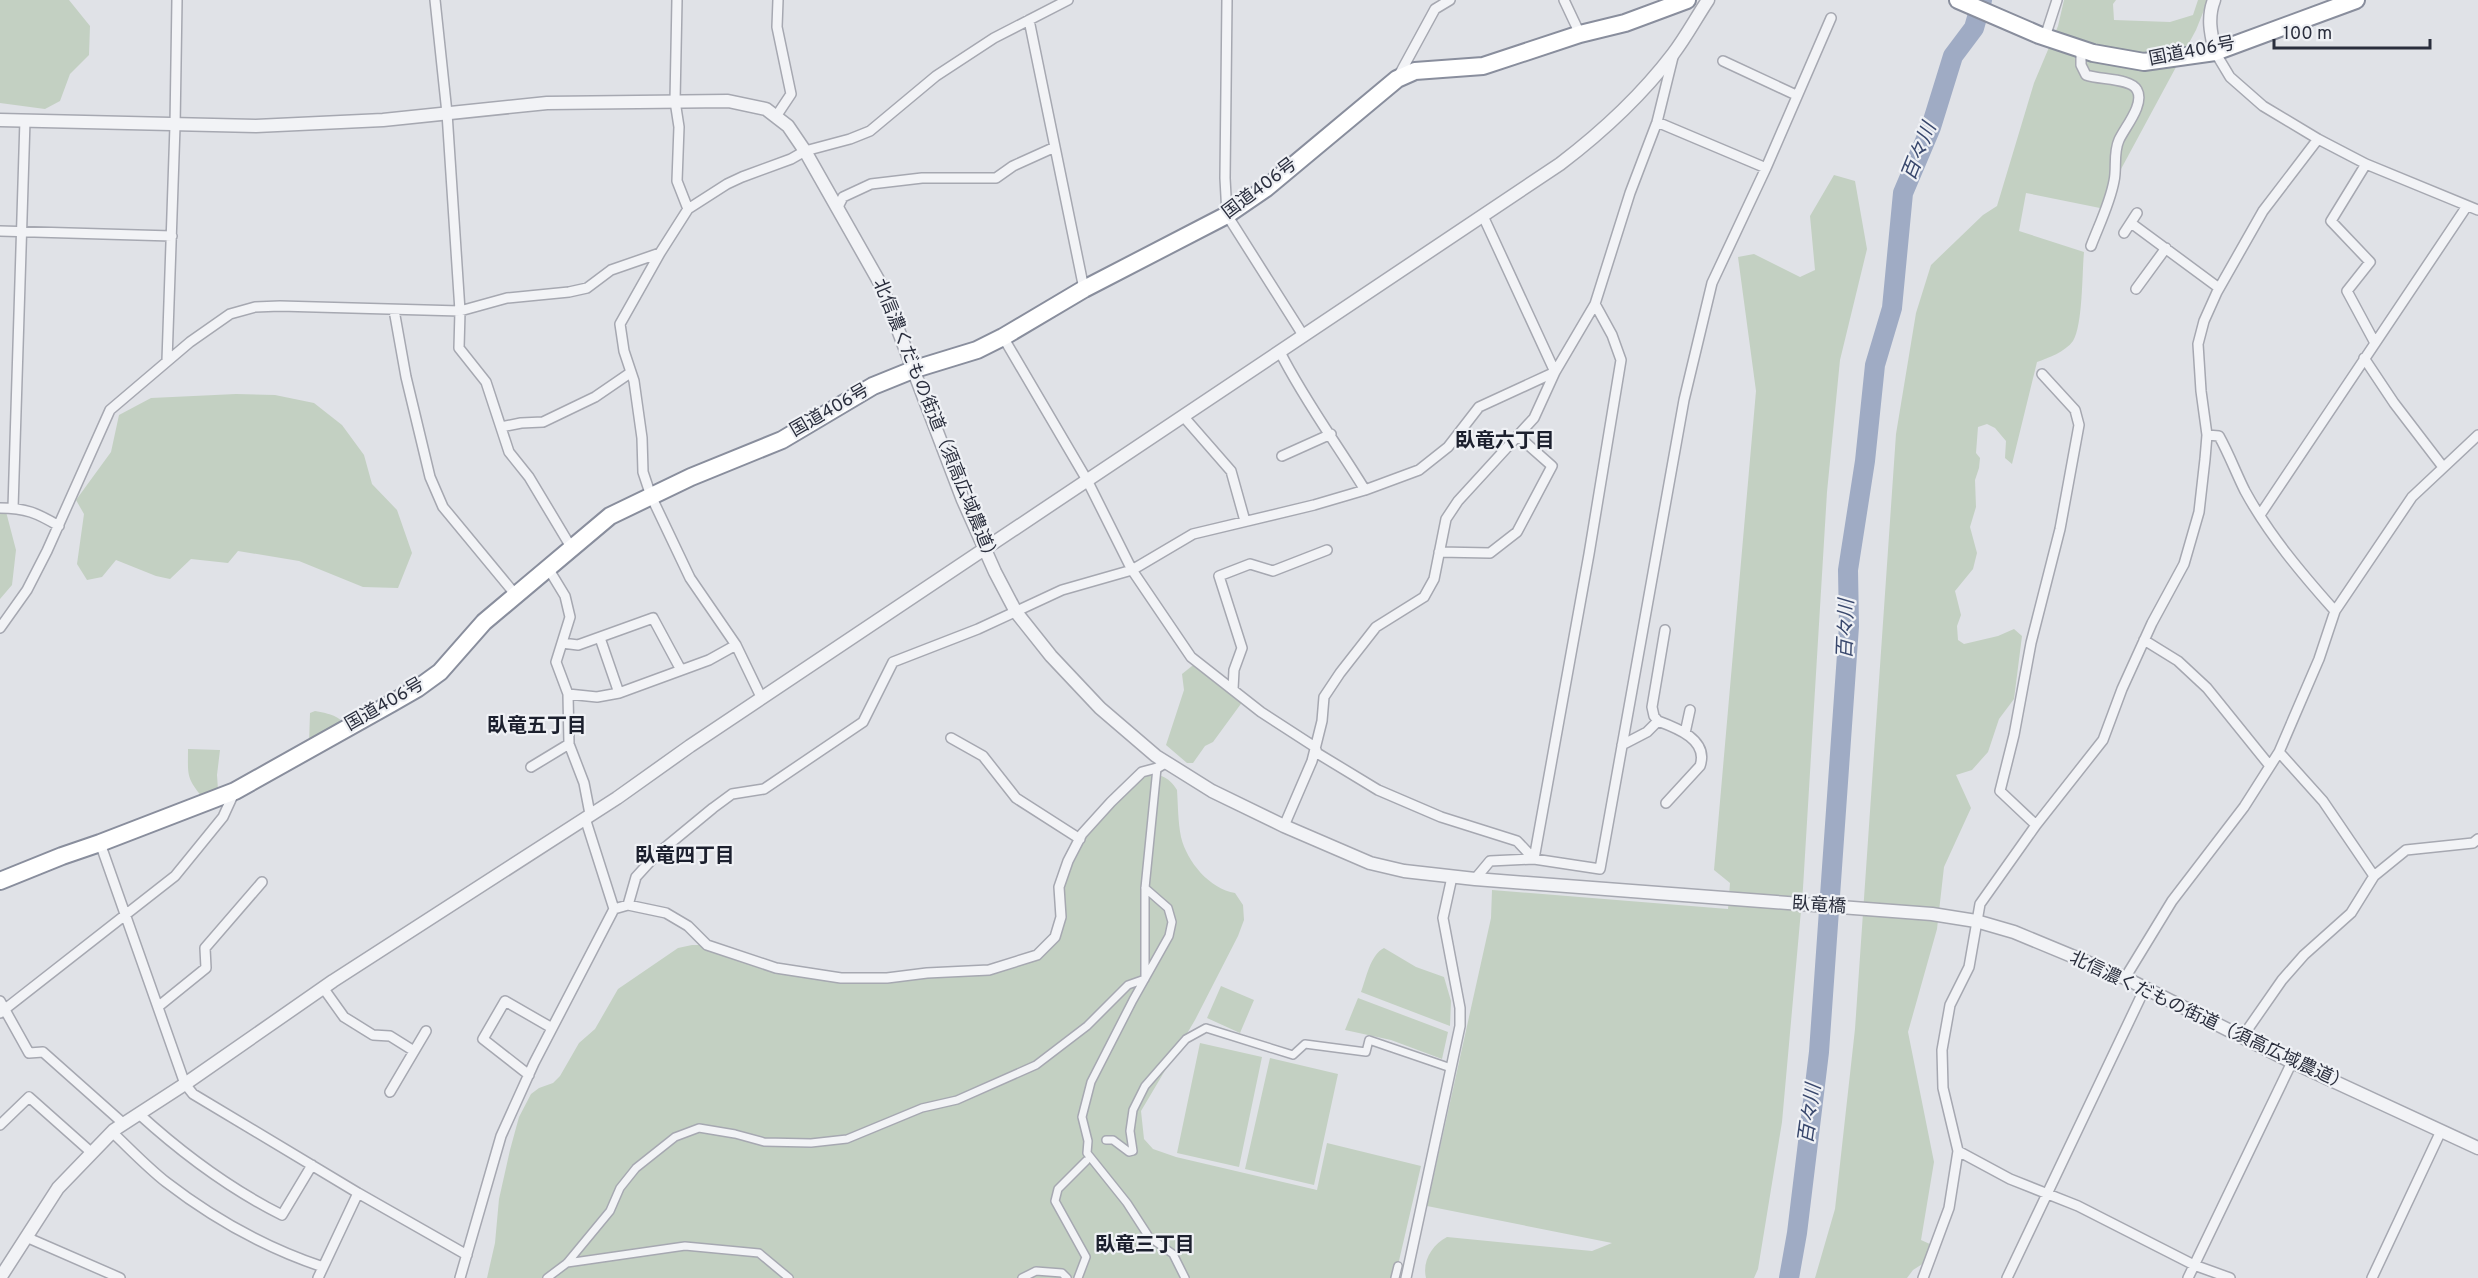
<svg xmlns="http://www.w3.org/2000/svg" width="2478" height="1278" font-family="Overpass,'Noto Sans JP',sans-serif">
	<rect width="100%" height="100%" fill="#e0e2e7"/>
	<!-- green -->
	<path fill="#c3d0c2" d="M0,0H69L90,26L89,55L70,74L60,101L45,109L0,103Z
		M2064,0H2116L2113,4L2114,20L2170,22L2193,15L2198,0H2208L2196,30L2100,208L2026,193L2019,231L2084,252C2082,272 2083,325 2073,341C2065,352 2048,358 2037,362L2012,464L2005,458L2006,441L1995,428L1987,424L1978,427L1976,453L1980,458L1979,468L1975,480L1976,507L1970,527L1977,553L1973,569L1955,591L1961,615L1957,626L1958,640L1964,644L1998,636L2014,629L2022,636L2014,699L1999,719L1988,752L1972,770L1956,775L1971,808L1944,867L1937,929L1908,1032L1934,1162L1921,1240L1932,1245L1927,1261L1913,1270L1907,1278H1815L1835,1209L1855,1029L1896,434L1916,313L1931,265L1983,215L1997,206L2034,83L2058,26Z
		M1834,175L1855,181L1867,249L1840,360L1827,492L1803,888L1782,1122L1758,1269L1754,1278H1426C1422,1261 1432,1245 1447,1237L1592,1251L1612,1243L1427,1206L1491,918L1492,890L1728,909L1730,883L1714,870L1756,391L1738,257L1754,254L1800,277L1815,270L1810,216Z
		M236,394L275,395L314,403L342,425L364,455L372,484L397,510L412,553L398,588L363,587L299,561L238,551L228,563L191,559L170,579L156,576L116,560L102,577L87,580L77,564L84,514L76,500L111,452L119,415L151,398Z
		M0,504H4L16,550L12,585L0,599Z
		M1192,666H1197L1243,701L1213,742L1205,746L1193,763H1187L1166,745L1184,690L1182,674Z
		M315,711C330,714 339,715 348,728L309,744L310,713Z
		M188,749L220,750L217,775L218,790L202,797C186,777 188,775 188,749Z
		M1142,772C1157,773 1169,776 1177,790C1178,805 1178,822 1181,837C1187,862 1210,889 1235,893L1243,905L1244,920L1238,936L1195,1020L1141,1111L1144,1139L1153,1149L1176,1157L1317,1190L1327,1143L1421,1166L1395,1278H487L495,1243L499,1199L510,1150L519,1117L531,1094L539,1088L553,1083L560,1076L579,1043L595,1029L618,989L678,948L692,945H707L775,968L841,978L989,970L1037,955L1055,937L1059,887L1080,839Z
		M1384,948L1416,967L1444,977L1451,1001L1450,1026L1361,992C1366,979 1370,955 1384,948Z
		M1221,986L1254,1000L1240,1033L1207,1018Z
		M1358,998L1448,1032L1442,1059L1391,1040L1345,1030Z
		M1200,1043L1262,1057L1239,1167L1177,1153Z
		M1270,1058L1338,1074L1314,1185L1245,1169Z"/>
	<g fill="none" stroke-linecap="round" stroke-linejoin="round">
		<!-- river -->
		<path stroke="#9fabc4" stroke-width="20" d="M1789,1278L1797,1233L1819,1052L1849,626L1848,570L1865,461L1875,365L1892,308L1903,193L1931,127L1953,56L1974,28L1982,0"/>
		<!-- pedestrian casing -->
		<g stroke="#a6a8b1" stroke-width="10">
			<path id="pedestrian" d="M1145,888L1168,908L1172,922L1169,936L1133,1000L1091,1082L1082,1117L1088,1141L1087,1153L1127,1203L1149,1237L1173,1254L1185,1278
				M1106,1140H1113L1129,1152L1133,1151L1130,1131L1133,1110L1145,1086L1186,1039L1206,1028L1293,1055L1305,1044L1366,1052L1369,1040L1451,1068
				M567,1263L685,1246L759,1253L789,1278
				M547,1278L567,1263L610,1211L620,1188L636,1168L675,1137L699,1128L735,1134L764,1142L811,1143L847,1139L922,1108L957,1100L1036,1065L1087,1026L1128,985L1145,979V888L1157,768
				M1022,1278L1036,1271L1062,1273L1067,1278
				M1078,1278L1086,1257L1055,1201L1058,1189L1086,1161
				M1395,1278L1398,1266"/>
		</g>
		<!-- minor casing -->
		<g stroke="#a6a8b1" stroke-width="12">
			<path id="minor" d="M435,0L447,113L460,311L459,348L486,382L509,452L529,477L571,547
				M677,0L675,101L679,127L677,181L688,209
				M1227,0L1225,178L1227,215L1303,335
				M1564,0L1580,34
				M1029,20L1084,289
				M2045,37L2057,0
				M2081,49V65L2086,75C2100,80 2131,78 2137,90C2145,104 2125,127 2119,140C2113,153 2117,168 2114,181C2110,203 2099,225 2091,246
				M2215,52L2230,77L2263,106L2318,139L2366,164L2478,210
				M1723,61L1796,95
				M1398,77L1435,9L1450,0
				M777,115L791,94L777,27L778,0
				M1657,122L1766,168
				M2366,164L2331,221L2370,262L2347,291L2375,343
				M838,207L843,197L871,184L922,178H996L1013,166L1055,147
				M1483,216L1555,372
				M2131,223L2219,288
				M0,231L172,236
				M2124,233L2137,213
				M2136,289L2166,248
				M394,310L406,377L430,477L443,507L515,594
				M1003,337L1087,480L1132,570L1191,657L1261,712L1315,747L1317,753L1378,790L1441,817L1517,841L1534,859
				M1280,352C1304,400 1337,444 1365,490
				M2364,358L2394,403L2443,467
				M167,361L175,126L177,0
				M1183,416L1231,471L1245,521
				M501,427L521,423L543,422L595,397L630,373
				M2207,435L2219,436C2229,454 2236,473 2245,491C2269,535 2302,574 2335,611
				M1282,456L1331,434
				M0,508C26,508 37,513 59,526
				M13,508L25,120
				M2260,515L2467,206
				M1439,552L1490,553L1517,532L1552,466L1518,436
				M548,568L565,596L570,617L556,662L568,694L569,744L584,783L590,814
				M0,628L27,590L47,551L110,410L190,342L230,314L255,307L280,306L460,311L507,298L569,292L587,288L611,270L660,253
				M600,638L619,693
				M2144,640L2178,661L2207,688L2270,766
				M562,643L578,645L653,618L681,670
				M1233,689L1234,670L1242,648L1219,576L1250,564L1273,571L1327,550
				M568,694L597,697L619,693L709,660L736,645
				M762,699L736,645L690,578L651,496L643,472L642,438L634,381L624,351L620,324L660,253L688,209L727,184L742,177L791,159L805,151L850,139L870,131L936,76L994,38L1068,0
				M1658,721L1654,716L1652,707L1665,630
				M1685,733L1690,710
				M951,738L983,756L1016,798L1080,839
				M1622,745L1647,732L1658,721C1677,728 1709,740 1700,766L1666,803
				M2279,752L2323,801L2374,876
				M531,767L569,744
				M2036,825L2000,791L2014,735L2031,643L2060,529L2079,425L2075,410L2042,374
				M1284,826L1312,761L1322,721L1324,697L1340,673L1376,627L1424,597L1434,579L1446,519L1458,501L1534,418L1555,372L1595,304L1630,193L1657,122L1673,57
				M100,843L185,1084L193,1094L358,1193L467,1255
				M1534,859L1589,554L1621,360L1612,335L1595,304
				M1475,879L1490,861L1534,859L1600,869L1684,400L1712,283L1766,168L1831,18
				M628,905L636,877L656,855L713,808L732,794L764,789L863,722L893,662L978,629L1062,590L1132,570L1193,534L1314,505L1365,490L1419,470L1448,447L1479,407L1555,372
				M614,909L628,905L666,913L688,926L707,945L776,968L841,978H887L927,973L989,970L1037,955L1055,937L1061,917L1059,887L1068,861L1082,834L1111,802L1142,772L1157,768L1167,762
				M2125,978L2172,901L2244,807L2279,752L2319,659L2335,611L2412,497L2478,435
				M324,989L344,1017L373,1035L390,1036L414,1051
				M0,1001L29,1053L43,1052L124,1124
				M159,1006L206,968L205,948L262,882
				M0,1013L175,876L223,817L234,793
				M2243,1036L2282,980L2304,955L2351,913L2374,876L2406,850L2473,843L2478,839
				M529,1075L483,1039L505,1001L552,1028
				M390,1092L426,1031
				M139,1114C183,1154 228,1188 282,1215L312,1165
				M0,1125L29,1097L92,1153
				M112,1132C130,1149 147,1167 166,1182C214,1219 266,1248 323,1267
				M1958,1151L2010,1179L2078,1206L2194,1265L2230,1278
				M26,1237L120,1278
				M318,1278L358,1193
				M460,1278L501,1136L534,1063L614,909L585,818
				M1406,1278L1460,1026V1008L1443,918L1452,877
				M1923,1278L1949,1208L1958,1151L1943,1088L1942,1050L1950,1005L1969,967L1980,904L2036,825L2103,740L2122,689L2152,623L2184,564L2199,512L2205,459L2207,435L2201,391L2198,344L2204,321L2217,292L2263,211L2318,139
				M2007,1278L2145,988
				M2188,1278L2292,1062
				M2372,1278L2441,1131"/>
		</g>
		<!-- tertiary casing -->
		<g stroke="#a6a8b1" stroke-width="15">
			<path id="tertiary" d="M2214,0C2207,18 2211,34 2215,52
				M0,120L256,126L383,120L547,103L728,101L766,109L788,126L805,151L881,285L963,500L995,572L1016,612L1051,656L1100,708L1156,756L1212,791L1284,826L1370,863L1404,871L1475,879L1932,914L1976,921L2014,932L2125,978L2292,1062L2478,1148
				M0,1278L58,1188L114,1130L185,1084L333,981L617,798L690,746L1560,164C1602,132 1641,96 1673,54C1686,37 1696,18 1708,0"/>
		</g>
		<!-- trunk casing -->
		<g stroke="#898e9d" stroke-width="20">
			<path id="trunk" d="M1958,0L2039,35L2093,53L2144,62L2215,52L2356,0
				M0,881L62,856L100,843L235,791L392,703L418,688L440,672L484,622L610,516L691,477L782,440L873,386L915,369L977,350L1003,337L1084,289L1227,215L1265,189L1397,79L1415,71L1483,66L1580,34L1625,23L1687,0"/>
		</g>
		<!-- pedestrian -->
		<use href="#pedestrian" stroke="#f2f3f6" stroke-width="7"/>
		<!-- minor -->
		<use href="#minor" stroke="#f2f3f6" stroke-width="9"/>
		<!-- tertiary -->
		<use href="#tertiary" stroke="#f2f3f6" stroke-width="12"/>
		<!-- trunk -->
		<use href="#trunk" stroke="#fff" stroke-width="16"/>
	</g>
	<g text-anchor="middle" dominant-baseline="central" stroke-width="4.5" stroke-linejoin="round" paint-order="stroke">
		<!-- street labels -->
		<g font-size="18" fill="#2a2e3d" stroke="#eff1f5">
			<text transform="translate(2192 52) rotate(-11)">国道406号</text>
			<text transform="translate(1260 189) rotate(-37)">国道406号</text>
			<text transform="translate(830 411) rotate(-30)">国道406号</text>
			<text transform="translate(935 422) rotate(68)">北信濃くだもの街道（須高広域農道）</text>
			<text transform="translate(385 705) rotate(-30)">国道406号</text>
			<text transform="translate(1819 906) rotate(4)">臥竜橋</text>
			<text transform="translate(2209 1022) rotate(25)">北信濃くだもの街道（須高広域農道）</text>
		</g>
		<!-- water labels -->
		<g font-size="20" font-style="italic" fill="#39486d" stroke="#eff1f5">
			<text transform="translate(1920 152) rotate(-68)">百々川</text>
			<text transform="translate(1847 629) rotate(-88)">百々川</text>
			<text transform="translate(1811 1114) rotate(-82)">百々川</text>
		</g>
		<!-- neighbourhood labels -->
		<g font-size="20" font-weight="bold" fill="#1c202e" stroke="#eff1f5">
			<text x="1505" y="442">臥竜六丁目</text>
			<text x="537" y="727">臥竜五丁目</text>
			<text x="685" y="857">臥竜四丁目</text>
			<text x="1145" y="1246">臥竜三丁目</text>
		</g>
	</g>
	<!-- scale -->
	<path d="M2274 39v9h156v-9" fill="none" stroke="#2a2e3d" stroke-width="3"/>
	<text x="2283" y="39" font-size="18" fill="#2a2e3d" stroke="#eff1f5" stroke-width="4.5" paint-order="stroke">100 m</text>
</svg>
